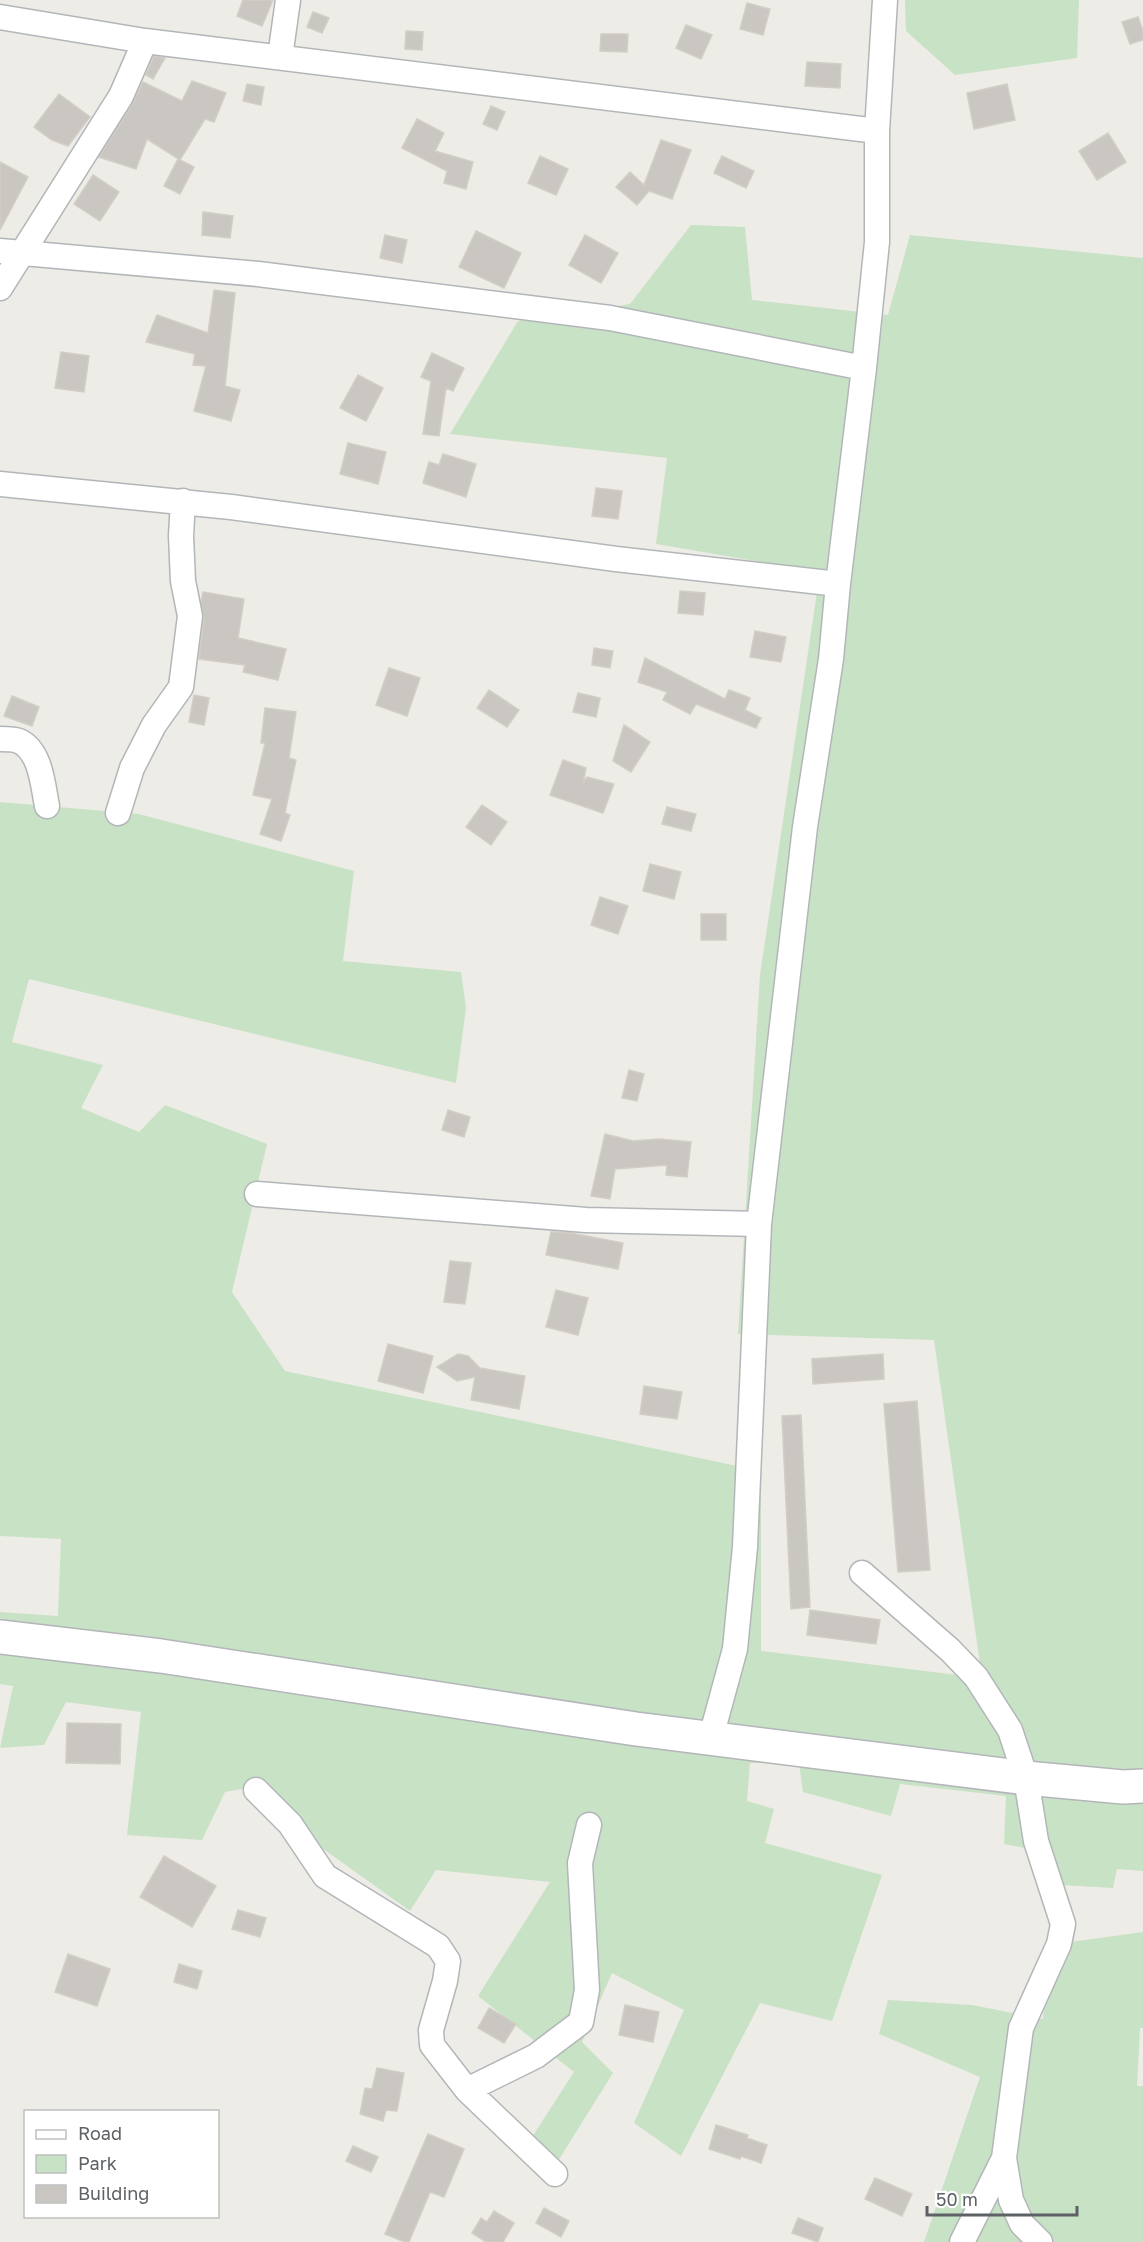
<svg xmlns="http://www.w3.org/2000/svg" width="1143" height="2242" font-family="'Golos Text',sans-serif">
	<rect width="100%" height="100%" fill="#eeece6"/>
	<!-- green -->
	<path fill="#c8e2c6" d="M905,0H1079L1077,58L955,75L906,31Z
		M691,225L745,227L752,300L888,315L910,235L1143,258V1871L1117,1869L1113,1888L1046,1884L1050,1853L1004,1844L1006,1796L900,1784L891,1816L803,1792L799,1763H750L747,1801L774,1809L765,1843L882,1875L832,2021L760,2003L681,2156L634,2123L684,2010L612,1973L582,2042L613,2073L548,2177L521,2154L574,2072L478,1996L550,1882L436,1870L410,1911L319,1846L264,1785L225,1792L202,1840L127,1835L141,1712L66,1702L44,1745L0,1748L13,1686L0,1684V1612L58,1616L61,1539L0,1536V802L139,814L354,871L343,961L461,972L466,1008L456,1083L29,979L12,1042L103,1065L81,1108L139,1132L165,1105L267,1144L232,1292L285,1371L761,1471V1651L982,1678L934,1340L738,1334L760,975L820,572L656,544L667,458L450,434L518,321L630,304Z
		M1143,1932V2028H1140L1137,2086H1143V2242H924L980,2077L879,2034L888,2000L972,2005L1043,2019L1049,1945Z"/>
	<!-- building -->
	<path fill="#cac7c3" stroke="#d2cec5" stroke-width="1.5" d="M243,0H273L262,26L237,16Z
		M747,3L770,9L763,35L740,29Z
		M313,12L329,18L322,33L307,27Z
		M1138,17L1143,31V40L1130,44L1122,22Z
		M686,25L712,35L701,59L676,48Z
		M406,31L423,32L422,50L405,49Z
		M601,34H628L627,52L600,51Z
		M154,56L165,58L153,79L146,75Z
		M807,62L841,64L840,88L805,86Z
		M192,81L226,93L214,122L205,119L180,160L147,139L136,169L99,157L133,103L143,82L182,101Z
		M247,84L264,87L261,105L243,101Z
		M1007,84L1015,120L974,129L967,93Z
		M59,94L90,117L68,146L52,140L34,127Z
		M491,106L505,112L497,130L483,124Z
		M417,119L444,133L435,151L473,162L466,189L444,183L447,171L402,148Z
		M1108,133L1126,162L1097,180L1079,151Z
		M661,140L691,150L672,199L649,191L637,205L616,187L630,172L644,185Z
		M540,156L568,169L556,195L528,183Z
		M722,156L754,171L746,188L714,173Z
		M178,159L194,167L180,194L164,186Z
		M0,162L28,177L0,230Z
		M93,175L119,192L100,221L74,204Z
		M203,212L233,216L230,238L202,235Z
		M476,231L521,253L504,288L459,267Z
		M385,235L407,240L402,263L380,258Z
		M585,235L618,253L601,283L569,265Z
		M214,290L235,293L225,386L240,390L231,421L194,411L206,366L193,365L195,354L146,342L157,315L208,333Z
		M61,352L89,356L84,392L55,388Z
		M432,353L464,368L453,391L446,388L439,436L423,434L431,381L421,377Z
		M358,375L383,388L366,421L340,408Z
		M348,443L386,452L378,484L340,474Z
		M443,454L476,464L466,497L423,483L429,462L439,465Z
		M596,488L622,491L618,519L592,516Z
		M680,591L705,593L703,615L678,613Z
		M203,592L244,599L238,638L286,649L278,680L243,672L245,665L199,659L204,618L201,601Z
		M755,631L786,637L781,662L750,657Z
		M594,648L613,651L610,668L592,665Z
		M645,658L725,699L729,690L750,698L745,710L761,718L756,728L696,704L690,714L663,700L667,692L638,682Z
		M389,668L420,678L407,716L376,705Z
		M489,690L519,710L507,727L477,708Z
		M578,693L600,698L596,717L573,712Z
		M194,695L209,698L204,725L189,722Z
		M12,696L39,707L32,726L4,716Z
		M265,708L296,712L289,758L296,760L285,813L290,815L281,841L260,834L272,799L253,795L265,743H261Z
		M624,725L650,742L631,772L613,761Z
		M563,760L586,768L583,783L587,777L614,784L603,813L550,795Z
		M482,805L507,822L491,845L466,827Z
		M667,807L696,814L691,831L662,824Z
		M650,864L681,872L674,899L643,891Z
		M600,897L628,906L618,934L591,925Z
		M701,914H726V940H701Z
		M629,1070L644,1074L637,1101L622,1098Z
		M448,1110L470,1117L464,1137L442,1130Z
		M605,1134L633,1141L659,1139L691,1142L687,1177L666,1175L667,1165L615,1169L610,1199L591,1196Z
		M551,1232L571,1233L623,1243L618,1269L546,1255Z
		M450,1261L471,1263L465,1304L444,1302Z
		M556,1290L588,1298L578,1335L546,1327Z
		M388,1344L433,1356L423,1393L378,1381Z
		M458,1354L468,1356L480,1368L525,1376L519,1409L471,1400L475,1377L457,1381L437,1367Z
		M883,1354L884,1379L813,1384L812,1359Z
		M644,1386L682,1392L677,1419L640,1414Z
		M917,1401L930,1570L898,1572L884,1404Z
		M801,1415L810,1607L791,1609L782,1416Z
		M810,1610L880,1620L876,1644L807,1635Z
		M67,1723L121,1724L120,1764L66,1763Z
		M164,1856L216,1886L192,1927L140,1897Z
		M238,1910L266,1918L260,1937L232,1929Z
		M68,1954L110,1969L97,2006L55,1992Z
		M179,1964L202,1971L197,1989L174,1982Z
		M625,2005L659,2012L653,2042L619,2035Z
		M489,2008L516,2024L504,2043L478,2028Z
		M377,2068L404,2073L397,2111L386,2110L383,2121L360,2114L365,2088L372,2089Z
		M716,2125L748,2135L747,2138L767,2145L761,2163L741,2156L740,2159L709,2149Z
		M428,2134L464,2149L444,2197L430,2192L409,2242H405L385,2234Z
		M353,2146L378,2157L371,2172L346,2161Z
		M875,2178L912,2194L902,2216L865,2199Z
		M544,2208L569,2221L561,2237L536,2223Z
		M494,2211L514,2223L503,2242H486L472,2233L481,2218L487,2222Z
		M798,2218L823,2228L818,2242L792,2233Z"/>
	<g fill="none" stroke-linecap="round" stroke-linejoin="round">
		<!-- street casing -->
		<g stroke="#b3b6b9" stroke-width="27">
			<path id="street" d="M0,17L145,41L877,131
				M280,57L288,0
				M0,251L258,274L610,318L864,368
				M0,288L121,96L145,41
				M0,484L231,507L616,559L838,584
				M0,739C6,739 14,739 19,741C41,751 43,786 47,806
				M118,813L132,768L154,725L181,687L190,616L183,581L181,536L183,501
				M257,1194L586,1220L759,1224
				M862,1573L950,1650L976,1677L1010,1730L1026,1778L1036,1841L1063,1924L1059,1944L1021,2028L1004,2158L1011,2200L1022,2224L1040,2242
				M711,1737L735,1649L745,1547L759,1224L805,827L831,659L838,584L864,368L877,242V131L885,0
				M256,1790L290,1824L325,1876L438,1946L448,1961L445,1981L431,2030L432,2045L467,2090L555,2174
				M467,2090L536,2056L581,2022L587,1990L580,1863L589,1825
				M962,2242L1004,2158"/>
		</g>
		<!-- secondary casing -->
		<g stroke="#b3b5b9" stroke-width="36">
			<path id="secondary" d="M0,1637L161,1656L636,1729L1026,1778L1123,1787L1143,1786"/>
		</g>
		<!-- street -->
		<use href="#street" stroke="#fff" stroke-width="24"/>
		<!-- secondary -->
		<use href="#secondary" stroke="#fff" stroke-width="33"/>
	</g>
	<!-- legend -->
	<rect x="24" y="2110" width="195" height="108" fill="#ffffff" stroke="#bfc0c1" stroke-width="1.5"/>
	<rect x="36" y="2130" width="30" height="9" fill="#ffffff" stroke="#bfc0c1" stroke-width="1.5"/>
	<text x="78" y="2140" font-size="18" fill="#5e6165">Road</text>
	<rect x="36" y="2155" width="30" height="18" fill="#c8e2c6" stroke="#bfc0c1" stroke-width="1.5"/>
	<text x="78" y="2170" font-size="18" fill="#5e6165">Park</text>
	<rect x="36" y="2185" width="30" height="18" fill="#cac7c3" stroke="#bfc0c1" stroke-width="1.5"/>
	<text x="78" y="2200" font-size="18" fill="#5e6165">Building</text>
	<!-- scale -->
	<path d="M927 2206v9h150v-9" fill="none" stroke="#5e6165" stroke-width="3"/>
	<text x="936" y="2206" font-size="18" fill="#5e6165" stroke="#ffffff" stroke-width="4.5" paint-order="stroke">50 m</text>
</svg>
